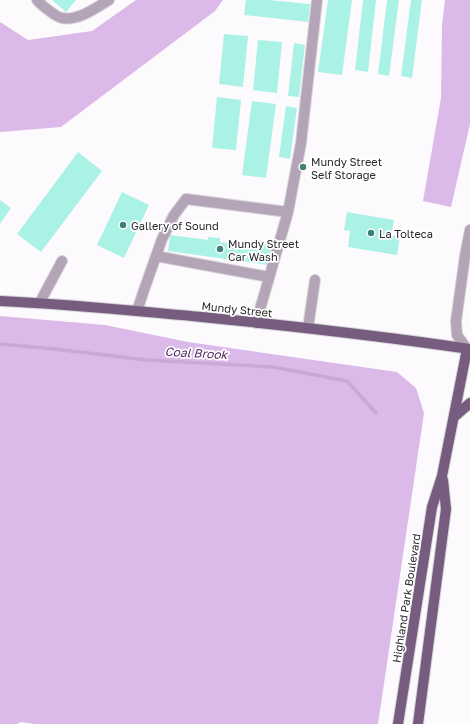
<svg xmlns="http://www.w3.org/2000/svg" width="470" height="724" font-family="'Golos Text',sans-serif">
	<rect width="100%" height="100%" fill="#fdfafe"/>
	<!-- forest -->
	<path fill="#dbb9e8" d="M136,0H223L215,11L61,127L0,132V22L28,40L92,31Z
		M445,0H470V124L451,207L423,201L441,98L442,25Z
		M0,316L105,325L188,342L397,372L416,388L424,413L378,724H35L21,722L17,724H0Z"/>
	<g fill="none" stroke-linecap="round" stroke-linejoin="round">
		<!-- stream -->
		<path stroke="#c9a8d6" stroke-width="3.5" d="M0,344L54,349L147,360L273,367L347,381L376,413"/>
	</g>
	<!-- building -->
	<path fill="#aaf2e6" d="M52,0H76L66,12Z
		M246,0H269L310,4L308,22L244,15Z
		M328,0H352L342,75L318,72Z
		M363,0H376L368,72L355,70Z
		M387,0H399L389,76L378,74Z
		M411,0H422L412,78L401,76Z
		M224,34L248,36L243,87L219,84Z
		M258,40L282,42L277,93L253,90Z
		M294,43L305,45L299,97L288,96Z
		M217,97L241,100L236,150L212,148Z
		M252,101L276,104L266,178L242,175Z
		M286,106L297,108L290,159L279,157Z
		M78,152L102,171L41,252L17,234Z
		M122,192L149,205L124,258L97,245Z
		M0,200L11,208L0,224Z
		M347,212L394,220L391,235L400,237L397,255L348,247L350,231L344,230Z
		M170,235L208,240V237L220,238V242L254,247L255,240L272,242L269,265L168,251Z"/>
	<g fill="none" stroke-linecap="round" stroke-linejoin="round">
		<!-- minor casing -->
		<g stroke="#d7d4d8" stroke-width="12">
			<path id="minor" d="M37,0C41,5 56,17 62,18C79,21 95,8 109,0
				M156,256L269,277
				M40,302L62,261
				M137,311L143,293L162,239L174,215L186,199L288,212
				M256,323L288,212L301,143L317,0
				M308,328L315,280
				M467,349L457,335L456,321L465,256L470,230"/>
		</g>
		<!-- major casing -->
		<g stroke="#d7d4d8" stroke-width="12">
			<path id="major" d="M0,301C68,304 135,311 202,317C292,326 381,336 470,349
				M454,417L470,403
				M398,724L432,507L442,476L467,349
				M418,724L446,509L443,480"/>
		</g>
		<!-- minor -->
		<use href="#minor" stroke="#b3a4b8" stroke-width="10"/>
		<!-- major -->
		<use href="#major" stroke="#765c7f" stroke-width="10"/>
	</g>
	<!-- markers -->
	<g fill="#3e8379" stroke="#fff" stroke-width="1.5">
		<circle cx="303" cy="167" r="4"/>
		<circle cx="123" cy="225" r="4"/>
		<circle cx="371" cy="233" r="4"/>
		<circle cx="220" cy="249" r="4"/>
	</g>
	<g text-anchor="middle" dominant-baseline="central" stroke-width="3.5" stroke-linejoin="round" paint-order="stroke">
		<!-- poi labels -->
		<g font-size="11" fill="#2b292b" stroke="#fff" text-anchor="start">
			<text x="311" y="161">Mundy Street<tspan x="311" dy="13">Self Storage</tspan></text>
			<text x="131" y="225">Gallery of Sound</text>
			<text x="379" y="233">La Tolteca</text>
			<text x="228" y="243">Mundy Street<tspan x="228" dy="13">Car Wash</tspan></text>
		</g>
		<!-- street labels -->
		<g font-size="11" fill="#2b292b" stroke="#fff">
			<text transform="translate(237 309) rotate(6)">Mundy Street</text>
			<text transform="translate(406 598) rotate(-81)">Highland Park Boulevard</text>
		</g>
		<!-- water labels -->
		<g font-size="12" font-style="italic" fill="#542a63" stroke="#fff">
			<text transform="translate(196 353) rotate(3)">Coal Brook</text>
		</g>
	</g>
</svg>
